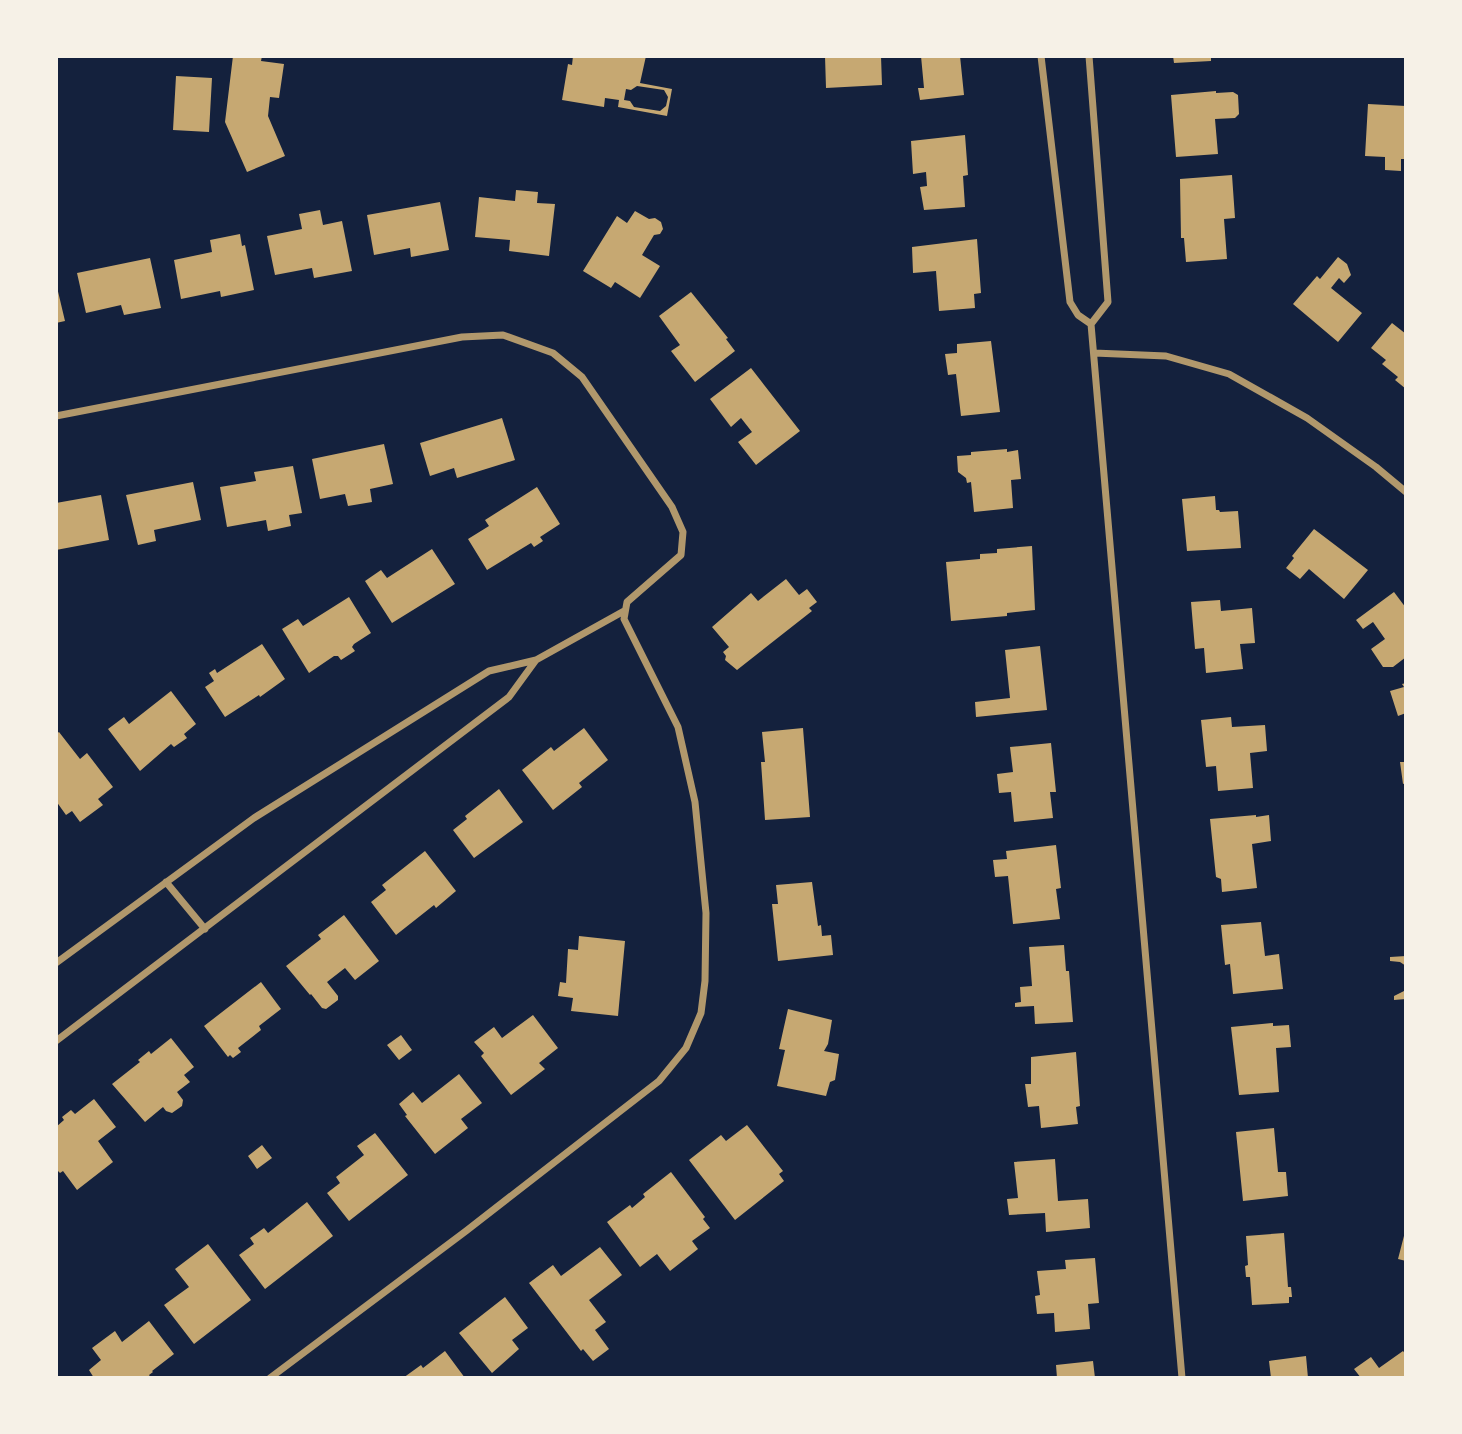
<svg xmlns="http://www.w3.org/2000/svg" width="1462" height="1434" font-family="Rubik,sans-serif">
	<rect width="100%" height="100%" fill="#14213d"/>
	<!-- building -->
	<path fill="#c6a872" fill-rule="evenodd" d="M233,56H262L261,61L284,64L279,98L270,97L268,116L285,156L247,172L225,122Z
		M573,56H646L640,83L672,89L667,116L618,107L619,100L605,98L604,107L562,100L568,64L572,65ZM637,86L664,90L668,97L666,106L660,111L634,107L630,101L624,100L626,89L631,90Z
		M825,56H881L882,85L826,88Z
		M921,56H960L964,95L920,100L918,88H924Z
		M1173,56H1211V61L1174,63Z
		M176,76L212,78L209,132L173,130Z
		M1216,91V93L1233,92L1238,95L1239,114L1235,118L1215,119L1218,154L1176,157L1171,95Z
		M1368,104L1406,106V159H1401V171L1385,170V157L1365,156Z
		M965,135L968,175L963,176L965,207L924,210L920,187L927,186L926,172L913,174L911,141Z
		M1232,175L1235,218L1224,219L1227,259L1186,262L1184,238H1181L1180,179Z
		M516,190L538,192L537,203L555,204L549,256L509,251L510,240L475,237L479,197L515,201Z
		M440,202L449,250L411,257L410,248L374,255L367,215Z
		M320,210L323,225L342,221L352,271L314,278L312,268L275,275L267,236L302,229L299,214Z
		M635,211L649,219L655,218L661,222L663,229L660,234L654,235L642,255L660,266L640,298L615,282L611,288L583,271L617,216L627,223Z
		M240,234L242,246L245,245L254,290L221,297L220,291L181,299L174,260L212,252L210,240Z
		M977,239L981,293L974,294L975,308L939,311L936,271L913,273L912,247Z
		M1338,257L1347,264L1351,275L1344,283L1339,278L1331,288L1362,313L1338,342L1293,304L1317,276L1320,279Z
		M150,258L161,308L124,315L121,305L86,313L77,273Z
		M56,283L65,321L56,323Z
		M691,292L728,338L726,339L735,351L695,382L671,351L680,345L659,316Z
		M1392,323L1406,334V389L1395,380L1398,377L1382,364L1386,360L1371,348Z
		M991,341L1000,412L961,416L956,374L948,375L945,354L957,353V344Z
		M751,368L800,431L756,465L738,442L752,432L741,418L731,427L710,399Z
		M502,418L515,460L457,478L454,468L430,476L420,443Z
		M384,444L393,484L370,489L372,502L348,506L345,494L320,499L312,459Z
		M1007,449V452L1018,450L1021,479L1011,480L1013,508L974,512L971,482L967,483L966,478L958,472L957,456L971,455V452Z
		M293,466L302,513L289,515L291,526L268,531L266,520L227,527L220,487L256,481L254,472Z
		M193,482L201,520L154,530L156,541L138,545L126,495Z
		M537,487L560,524L540,537L543,541L534,547L531,543L487,570L468,539L489,526L485,520Z
		M101,495L109,540L56,550V503Z
		M1215,496L1216,510H1219L1220,512L1238,511L1241,548L1187,551L1182,499Z
		M1314,529L1368,570L1344,599L1309,569L1300,579L1286,568L1294,558L1292,556Z
		M1032,546L1035,610L1007,613V616L951,621L946,562L980,559V554L997,553V549Z
		M432,549L455,584L392,623L365,581L381,570L387,578Z
		M786,579L799,595L807,589L817,602L809,608L812,611L737,670L725,660L726,656L723,652L729,647L712,627L751,593L758,601Z
		M1394,592L1406,608V657L1393,667H1383L1371,649L1385,639L1373,622L1363,629L1356,620Z
		M349,597L371,633L354,644L352,647L355,651L341,660L338,656H334L309,673L282,629L298,619L303,626Z
		M1220,600L1221,611L1252,608L1255,643L1240,644L1243,669L1206,673L1204,648L1195,649L1191,602Z
		M262,644L285,679L260,697L259,695L225,717L205,687L214,681L209,673L215,669L217,673Z
		M1040,646L1047,710L976,717L975,702L1010,698L1005,650Z
		M1406,683V713L1398,716L1390,691L1404,687L1402,684Z
		M171,691L196,724L184,734L187,738L174,747L171,744L140,771L108,729L124,717L129,724Z
		M1231,717L1232,727L1265,725L1267,751L1250,753L1253,788L1218,791L1216,766L1206,767L1201,720Z
		M584,728L608,760L579,783L582,787L553,810L522,770L551,747L554,751Z
		M803,728L810,817L765,820L761,762H765L762,732Z
		M59,732L80,759L87,753L113,787L98,799L103,805L80,822L72,811L66,815L56,801V734Z
		M1051,743L1056,792H1050L1053,818L1014,822L1011,792L999,793L997,774L1013,772L1010,747Z
		M1400,762H1406V783L1403,784Z
		M499,789L523,822L474,858L453,830L467,819L465,816Z
		M1256,815V817L1269,815L1271,841L1252,844L1257,888L1222,892L1221,879L1216,877L1210,819Z
		M1056,845L1061,888L1056,889L1060,919L1013,924L1008,876L995,877L993,860L1007,859L1006,851Z
		M425,851L456,891L436,908L434,905L396,935L371,902L386,890L382,885Z
		M812,882L818,926L821,925L822,936L831,935L833,955L778,961L772,904H778L776,885Z
		M344,915L379,961L355,980L345,968L327,982L338,996V1000L326,1009L322,1008L311,994L310,995L286,966L321,939L318,935Z
		M1261,922L1265,956L1279,954L1283,989L1233,994L1230,964L1225,965L1221,925Z
		M579,936L625,941L618,1016L571,1011L573,998L558,996L560,982L566,983L568,949L578,950Z
		M1064,945L1066,971H1069L1073,1022L1035,1024L1034,1006L1015,1007V1003L1021,1002L1020,987L1032,986L1029,947Z
		M1406,956V966L1400,962L1390,961V957Z
		M261,982L281,1009L259,1026L261,1030L238,1048L241,1052L233,1058L230,1055L228,1057L204,1026Z
		M1406,990V999L1394,1000V996Z
		M788,1009L832,1020L828,1044L824,1051L839,1054L835,1080L830,1082L826,1096L777,1086L785,1050L779,1049Z
		M533,1015L558,1048L539,1063L545,1069L511,1095L481,1056L484,1053L474,1042L494,1027L502,1038Z
		M1273,1023V1026L1289,1025L1291,1047L1276,1048L1279,1092L1239,1095L1231,1027Z
		M401,1035L412,1050L399,1060L387,1045Z
		M171,1038L194,1067L184,1075L190,1082L177,1092L183,1100L182,1106L172,1113L166,1111L163,1107L145,1122L112,1084L140,1062L138,1060L149,1051L151,1054Z
		M1076,1052L1080,1106L1076,1107L1078,1124L1041,1128L1039,1106L1028,1107L1025,1084H1031V1057Z
		M459,1074L482,1103L461,1119L468,1128L435,1154L405,1116L407,1115L399,1104L413,1092L422,1103Z
		M94,1099L116,1127L98,1141L113,1162L77,1190L63,1171L60,1173L56,1169V1127L64,1120L62,1117L71,1110L75,1114Z
		M747,1125L783,1171L779,1174L784,1181L735,1220L689,1160L721,1135L726,1141Z
		M1274,1128L1278,1172H1286L1288,1196L1243,1201L1236,1132Z
		M375,1133L408,1175L349,1221L327,1193L340,1183L336,1177L364,1155L357,1146Z
		M262,1145L272,1158L257,1169L248,1156Z
		M1055,1159L1058,1201L1088,1199L1090,1228L1046,1232L1045,1213L1009,1215L1007,1199L1018,1198L1014,1162Z
		M671,1172L705,1217L703,1219L710,1228L692,1241L698,1249L670,1271L657,1254L640,1267L607,1222L630,1205L632,1208L645,1197L643,1194Z
		M307,1202L333,1236L265,1289L239,1255L254,1244L250,1238L264,1228L268,1233Z
		M1405,1232H1406V1261L1398,1259Z
		M1284,1233L1288,1287H1291L1292,1297H1289V1303L1252,1305L1250,1277H1246L1245,1266L1248,1265L1246,1236Z
		M208,1244L251,1300L194,1344L164,1305L189,1287L175,1269Z
		M600,1247L622,1275L589,1300L606,1322L595,1330L609,1349L593,1361L583,1349L581,1351L529,1283L553,1265L561,1276Z
		M1095,1258L1099,1303L1088,1304L1090,1329L1055,1332L1054,1313L1037,1314L1035,1296L1040,1295L1037,1271L1066,1269L1065,1260Z
		M505,1297L528,1328L512,1340L519,1349L492,1373L459,1333Z
		M149,1321L174,1354L152,1371L153,1372L149,1375L151,1378H94L89,1370L101,1360L92,1348L115,1331L122,1342Z
		M445,1351L465,1378H403L421,1365L423,1368Z
		M1403,1351L1406,1355V1378H1361L1354,1369L1371,1357L1379,1368Z
		M1306,1356L1308,1378H1271L1269,1361Z
		M1093,1361L1095,1378H1057L1056,1365Z"/>
	<g fill="none" stroke-linecap="round" stroke-linejoin="round">
		<!-- minor -->
		<path stroke="#b1986c" stroke-width="7" d="M1041,56L1070,302L1078,315L1091,324
			M1089,56L1108,302L1091,324L1182,1378
			M1094,353L1166,356L1229,374L1307,418L1376,467L1406,492
			M56,416L462,337L503,335L553,353L582,377L672,507L683,532L681,555L627,602L624,619L678,727L695,802L706,913L705,981L701,1013L686,1048L659,1081L466,1231L270,1378
			M166,882L205,929
			M56,963L254,818L489,671L536,660L624,611
			M56,1041L509,697L536,660"/>
	</g>
	<!-- border -->
	<rect width="1462" height="1434" fill="none" stroke="#f6f1e7" stroke-width="116"/>
</svg>
